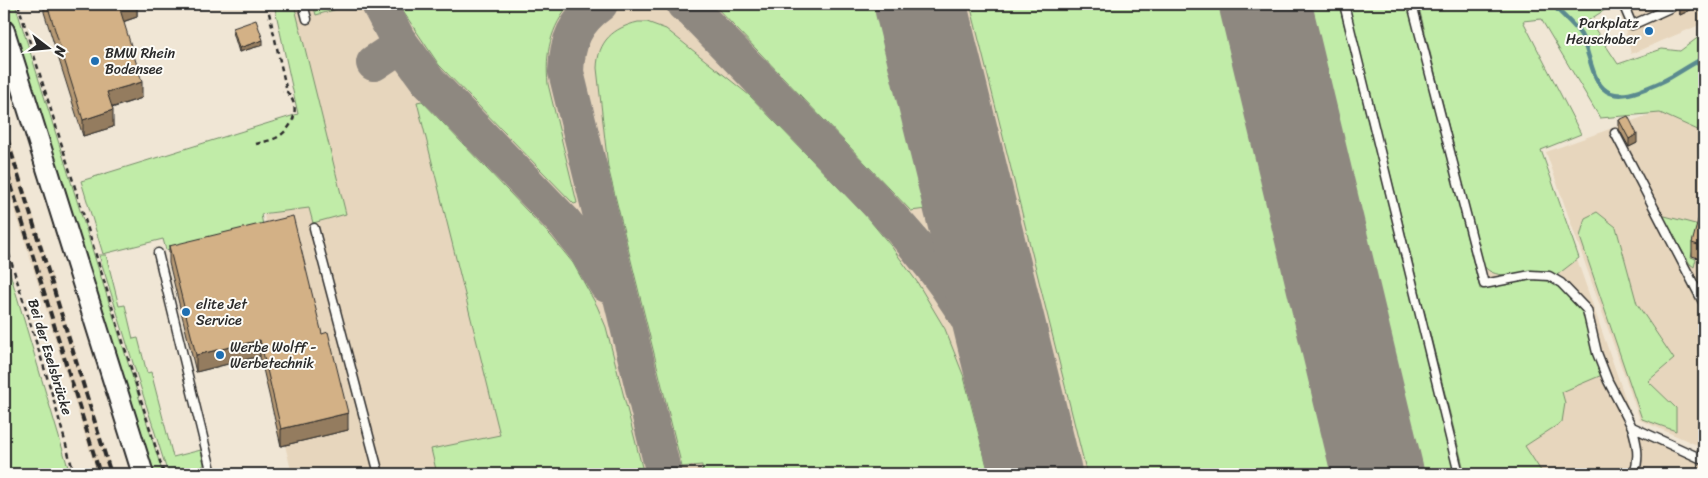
<svg xmlns="http://www.w3.org/2000/svg" width="1708" height="478" font-family="Sriracha,sans-serif">
	<rect width="100%" height="100%" fill="#f0e6d5"/>
	<filter id="ink" filterUnits="userSpaceOnUse"><feTurbulence type="fractalNoise" baseFrequency=".02" numOctaves="2"/><feDisplacementMap in="SourceGraphic" scale="10" xChannelSelector="R" yChannelSelector="G"/><feConvolveMatrix kernelMatrix="1 2 1 2 8 2 1 2 1" color-interpolation-filters="sRGB"/></filter>
	<g filter="url(#ink)">
		<!-- built -->
		<path fill="#e7d6bd" d="M279,4H1514L1538,148L1635,426L1704,457V474H292L285,445L281,446L260,356L293,348L264,215L327,201Z
			M1619,4H1704V23L1631,54Z
			M1704,95V448L1640,420L1546,152Z
			M4,120L113,474H97L4,174Z"/>
		<!-- green -->
		<path fill="#c1eca8" stroke="#768c6a" d="M4,4H15L163,474H148L5,16Z
			M274,4H294L346,214L313,223L309,208L261,214L263,226L166,250L163,239L103,254L81,181L298,114Z
			M313,4H355L316,15Z
			M398,4H571C550,26 545,55 548,84L577,203L574,204L439,65Z
			M713,4H875L926,209L911,211Z
			M970,4H1339L1455,474H1087Z
			M1348,4H1409L1480,289L1533,278L1550,280L1564,289L1579,305L1584,315L1593,353L1602,375L1562,392L1565,403L1562,422L1525,446L1543,474H1465Z
			M1418,4H1614L1589,20L1618,64L1662,49L1680,51L1704,33V129L1700,131L1660,113L1600,118L1541,19L1523,21L1581,134L1541,150L1579,258L1557,275C1553,274 1549,272 1545,271C1525,269 1497,284 1483,265Z
			M638,22H647L666,29L749,95L867,217L891,246L917,282L945,329L964,377L989,474H702V465L682,467L608,167L597,68C598,41 613,28 638,22Z
			M422,101L551,236L573,263L597,306L606,327L643,471L641,474H437L431,449L500,435L417,102Z
			M1597,212L1616,227L1637,304L1674,359L1648,381L1676,408V431L1642,419L1580,237L1585,218Z
			M1661,215L1699,225L1691,257L1696,259L1694,267L1690,264Z
			M4,253L70,474H4Z
			M99,255H106L119,306L125,305L133,339L138,338L147,373L151,372L173,457L201,450L204,464L198,474H168Z"/>
		<g fill="none" stroke-linecap="round" stroke-linejoin="round">
			<!-- stream -->
			<path stroke="#5a8a8f" stroke-width="4.5" d="M1552,4C1560,13 1575,25 1581,35C1595,64 1591,108 1639,91C1650,87 1661,83 1671,77C1682,71 1693,63 1704,58"/>
			<!-- taxiway -->
			<path stroke="#8e8880" stroke-width="36" d="M379,4L398,40L428,81L565,223L587,251L607,285
				M600,4C575,22 567,41 566,72L664,474
				M684,4L692,10C740,59 787,108 834,157C887,212 938,264 975,330C1000,373 1017,419 1034,466
				M374,63L395,49L398,40"/>
			<!-- runway -->
			<path stroke="#8e8880" stroke-width="92" d="M920,4L1036,474
				M1265,4L1378,474"/>
			<!-- service casing -->
			<g stroke="#2b2b2b" stroke-width="11">
				<path id="service" d="M303,4L307,19
					M1344,4L1459,474
					M1412,4L1484,284L1531,275L1549,276L1561,283L1587,310L1597,353L1608,381L1632,427L1704,460
					M1623,4L1632,25L1672,7
					M1615,133L1704,304
					M314,228L379,474
					M158,253L212,474
					M1632,427C1637,443 1640,458 1634,474"/>
			</g>
			<!-- tertiary casing -->
			<g stroke="#2b2b2b" stroke-width="24">
				<path id="tertiary" d="M4,31L143,474"/>
			</g>
			<!-- path -->
			<path stroke="#2b2b2b" stroke-width="2.5" stroke-dasharray="5 4" stroke-linecap="butt" d="M18,4L164,474
				M267,4L287,92
				M256,144C262,142 270,141 276,138C293,129 302,108 287,92H282
				M4,240L6,245H4
				M6,245L51,390L74,474"/>
			<!-- service -->
			<use href="#service" stroke="#fdfcf7" stroke-width="8"/>
			<!-- tertiary -->
			<use href="#tertiary" stroke="#fdfcf7" stroke-width="20"/>
			<!-- rail -->
			<path stroke="#2b2b2b" stroke-width="4" stroke-dasharray="8 4" stroke-linecap="butt" d="M4,129L111,474
				M4,162L100,474"/>
		</g>
		<!-- wall -->
		<path fill="#b59873" stroke="#2b2b2b" d="M44,4H137V17L123,22L142,98L112,108L113,127L83,136L44,12Z
			M1676,4H1703L1680,15Z
			M233,28L263,45L239,52L233,32Z
			M1619,120L1637,143L1629,147L1619,129Z
			M1704,214V260L1692,256V243Z
			M169,246L322,334L348,430L281,446L260,356L196,372L169,263Z"/>
		<!-- shaded-wall -->
		<path fill="#947c5e" stroke="#2b2b2b" d="M127,4H137V17L119,23V6Z
			M1680,4H1703L1680,15Z
			M263,40V45L239,52V48Z
			M142,82V98L107,109V92Z
			M113,110V127L83,136V120Z
			M1637,134V143L1629,147V139Z
			M260,340V356L196,372V355Z
			M348,413V430L281,446V429Z"/>
		<!-- building -->
		<path fill="#d3b186" stroke="#2b2b2b" d="M47,4H127L119,6L142,82L107,92L113,110L83,120Z
			M256,20L263,40L239,48L233,28Z
			M1628,116L1637,134L1629,139L1619,120Z
			M1700,213L1704,214V247L1692,243Z
			M293,216L322,334L328,332L348,413L281,429L260,340L196,355L169,246Z"/>
	</g>
	<!-- markers -->
	<g fill="#1f6fb2" stroke="#fdfcf7" stroke-width="2">
		<circle cx="1649" cy="31" r="5"/>
		<circle cx="95" cy="61" r="5"/>
		<circle cx="186" cy="312" r="5"/>
		<circle cx="220" cy="355" r="5"/>
	</g>
	<g text-anchor="middle" dominant-baseline="central" stroke-width="4" stroke-linejoin="round" paint-order="stroke">
		<!-- poi labels -->
		<g font-size="14" fill="#2b2b2b" stroke="#fdfcf7" text-anchor="start">
			<text x="1639" y="23" text-anchor="end">Parkplatz<tspan x="1639" dy="16">Heuschober</tspan></text>
			<text x="105" y="53">BMW Rhein<tspan x="105" dy="16">Bodensee</tspan></text>
			<text x="196" y="304">elite Jet<tspan x="196" dy="16">Service</tspan></text>
			<text x="230" y="347">Werbe Wolff -<tspan x="230" dy="16">Werbetechnik</tspan></text>
		</g>
		<!-- street labels -->
		<g font-size="14" fill="#2b2b2b" stroke="#fdfcf7">
			<text transform="translate(50 357) rotate(73)">Bei der Eselsbrücke</text>
		</g>
	</g>
	<!-- margin -->
	<rect width="1708" height="478" fill="none" stroke="#fdfcf7" stroke-width="20"/>
	<rect x="10" y="10" width="1688" height="458" fill="none" stroke="#2b2b2b" stroke-width="2" filter="url(#ink)"/>
	<!-- north arrow -->
	<g transform="translate(48 48) rotate(106)" stroke="#fdfcf7" stroke-width="4" paint-order="stroke">
	<path d="M0-4L9 19L0 12L-9 19Z" fill="#2b2b2b"/>
	<text y="-8" font-size="14" font-weight="bold" text-anchor="middle" fill="#2b2b2b">N</text>
	</g>
</svg>
